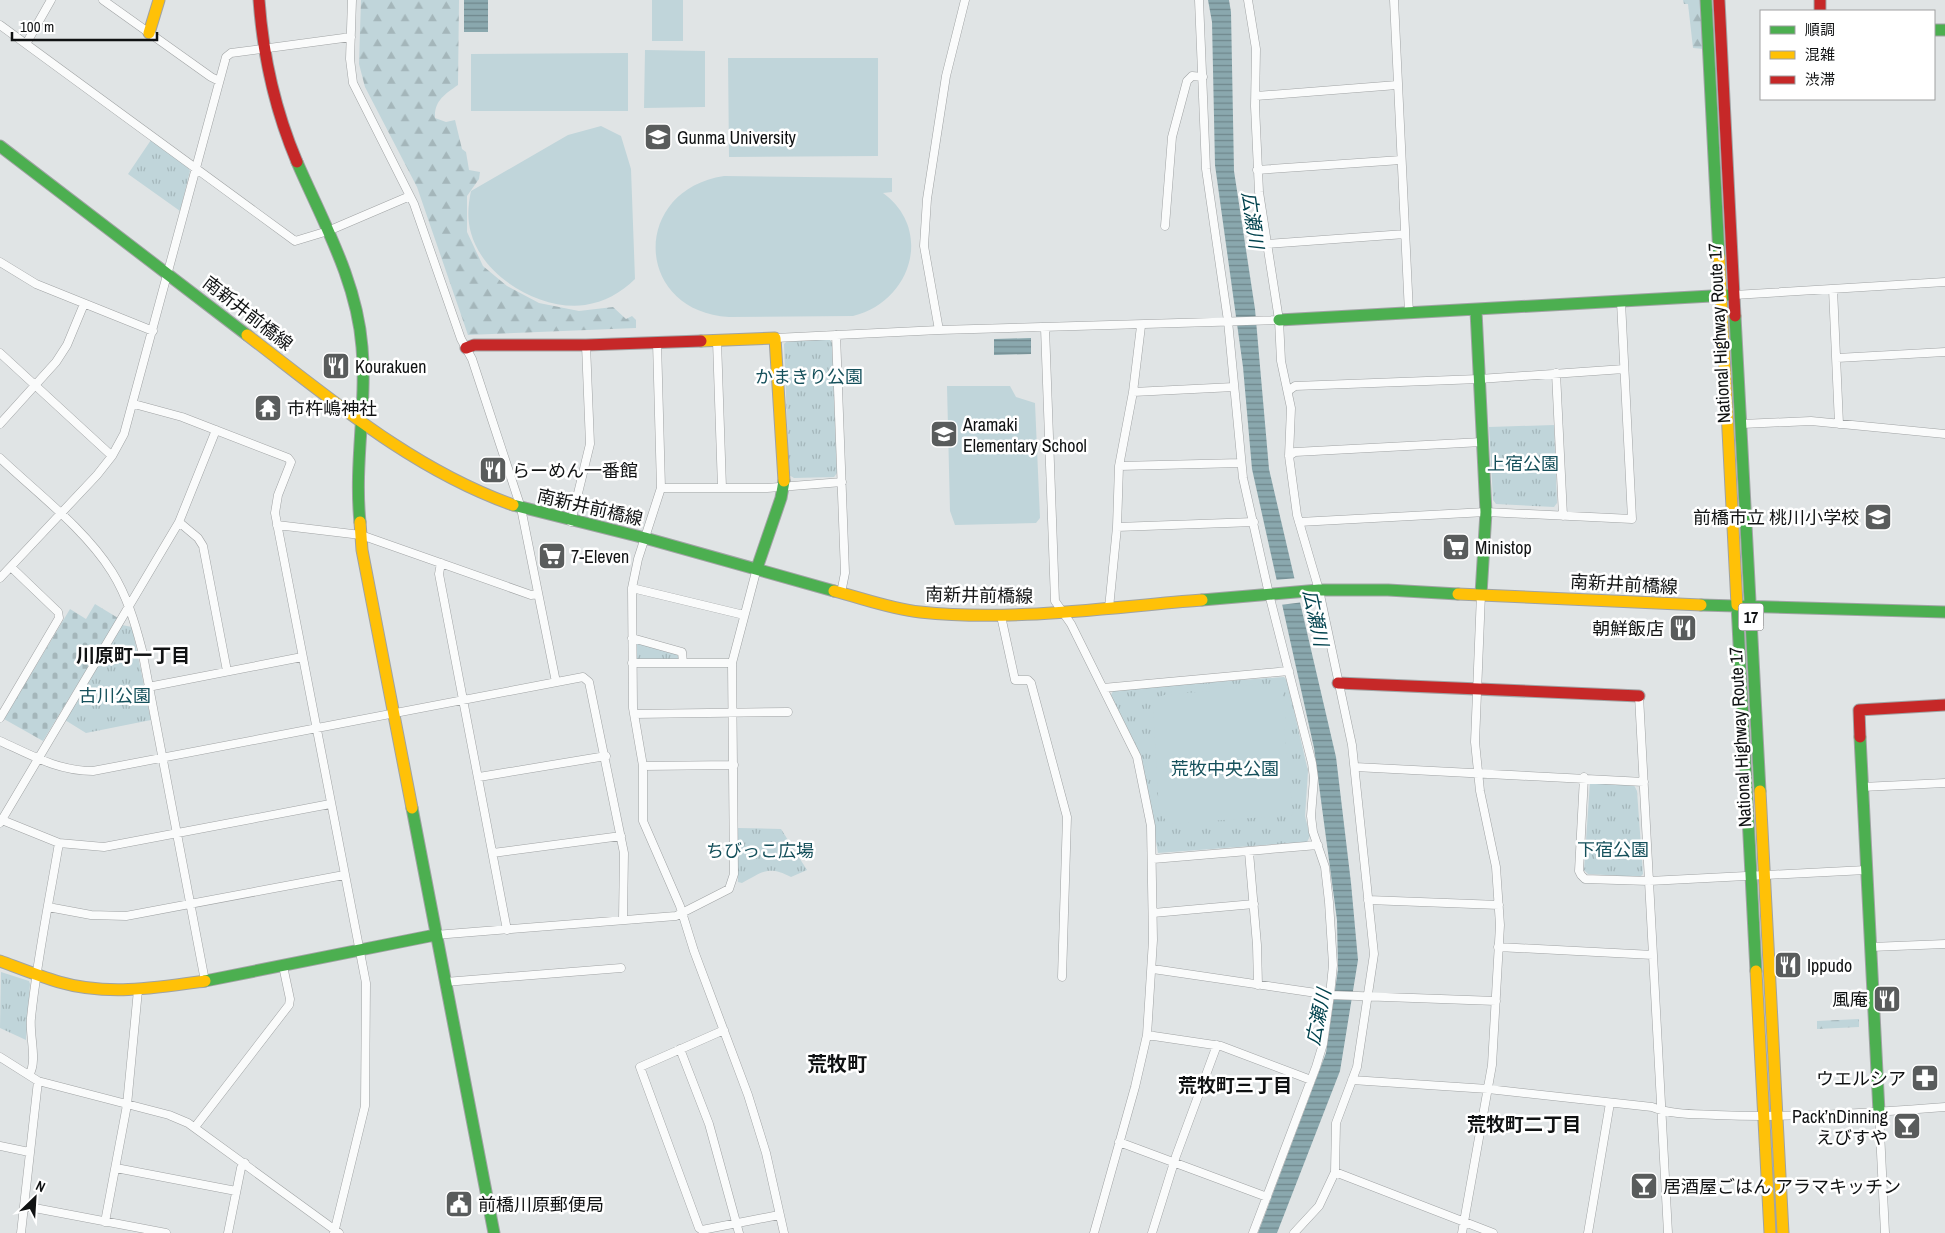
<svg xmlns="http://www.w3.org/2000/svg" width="1945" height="1233" font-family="'Archivo Narrow','Noto Sans JP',sans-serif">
	<defs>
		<pattern id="grass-tufts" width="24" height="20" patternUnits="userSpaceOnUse" patternTransform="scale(1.25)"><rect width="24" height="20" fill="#c0d5da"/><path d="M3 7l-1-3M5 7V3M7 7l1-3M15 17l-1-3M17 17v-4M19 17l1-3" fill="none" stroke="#a4b6ba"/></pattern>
		<pattern id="forest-firs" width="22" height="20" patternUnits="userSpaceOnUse" patternTransform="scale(1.25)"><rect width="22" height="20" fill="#c0d5da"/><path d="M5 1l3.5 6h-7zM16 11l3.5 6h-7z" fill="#a4b6ba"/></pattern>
		<pattern id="cemetery-stones" width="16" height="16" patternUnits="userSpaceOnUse" patternTransform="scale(1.25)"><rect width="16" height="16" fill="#c0d5da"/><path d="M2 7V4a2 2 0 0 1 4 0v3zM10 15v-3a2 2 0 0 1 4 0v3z" fill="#a4b6ba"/></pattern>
		<pattern id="water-rules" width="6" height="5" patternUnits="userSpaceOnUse" patternTransform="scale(1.25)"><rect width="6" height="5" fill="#8aa8ae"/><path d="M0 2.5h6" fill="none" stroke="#6f878c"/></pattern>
	</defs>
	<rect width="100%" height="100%" fill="#e0e4e5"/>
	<!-- grass -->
	<path fill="url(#grass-tufts)" d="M151,140L188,167L190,171L180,211L128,174Z
		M788,340H830L832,343L837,473L834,477L794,478L789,475L784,344Z
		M1554,425L1557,503L1554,507L1496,504L1493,500L1489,427Z
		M122,625L132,627L151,720L86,733L65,720Z
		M636,643L677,653L679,660L635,661Z
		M1284,677L1287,680L1308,771L1305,816L1310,836L1307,842L1158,853L1141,757L1111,695L1114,689Z
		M1590,782L1634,785L1637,791L1643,874L1640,877L1588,874L1584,870Z
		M738,828L781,829L807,870L791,877C768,865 763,872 742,883L738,882Z
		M1,972L29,981L30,984L26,1040L0,1028Z"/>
	<!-- forest -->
	<path fill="url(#forest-firs)" d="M361,0H459L458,85C445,94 434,101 435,118L446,122L455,120L462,149L466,152L469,170L480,172L479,179L467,196V232L483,266L507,286L539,303L579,311L613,307L626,319L632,316L636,320V328L468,335L417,187L365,87L359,64Z
		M1683,0H1702L1704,49L1693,48L1688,4H1684Z
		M1859,1019V1027L1817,1029V1021Z"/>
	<!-- cemetery -->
	<path fill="url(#cemetery-stones)" d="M95,604L118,618L43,741L4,719L70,609L86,619Z"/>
	<!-- pitch -->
	<path fill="#c0d5da" d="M652,0H683V41H652Z
		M645,50L705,51V107L644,108Z
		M628,53V111H471V54Z
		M728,58H878V156L729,157Z
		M601,126L621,136L631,169L635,279C621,293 604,302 585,305C540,311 483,277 471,233C467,219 468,205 471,191L568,135Z
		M724,176L892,178V192L883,193C934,230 911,302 853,316L729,317C633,311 631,190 724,176Z
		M947,386H1010L1016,397L1035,403L1040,518L1036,523L955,525L950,511Z
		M1273,684L1282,691L1287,726L1284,727L1293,815L1169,824L1159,812L1153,705L1154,699L1164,695L1210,691L1211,688Z"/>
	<!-- water -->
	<path fill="url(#water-rules)" d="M464,0H488V32H464Z
		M1208,0H1229L1231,12L1234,171L1255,309L1269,469L1336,757L1351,883L1358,960L1340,1071L1277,1233H1258L1326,1053L1338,969L1337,920L1314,748L1252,469L1243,367L1215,165L1212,22Z
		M1031,338V354L994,355V339Z"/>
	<!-- pier -->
	<path fill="#e0e4e5" d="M1298,578L1304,602L1280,605L1274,580Z"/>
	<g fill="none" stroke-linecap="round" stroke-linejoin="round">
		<!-- street casing -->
		<g stroke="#a0a3a4" stroke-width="9">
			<path id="street" d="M103,0L211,77L219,81
				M352,0L350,59L353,83L414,204L461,339L472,359L521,508L556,682
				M1199,0L1206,169L1228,321L1243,478L1269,594L1312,763L1314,778L1311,816L1313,832L1325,867L1329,902L1333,965L1330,995L1323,1044L1316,1067L1253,1233
				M1248,0L1256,49L1255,106L1259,192L1279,320L1281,361L1291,408L1289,456L1297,515L1319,590L1352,745L1374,954L1357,1067L1336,1123L1335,1172L1319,1206L1294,1233
				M1394,0L1409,313
				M0,25L295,241L328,231L410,196
				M26,44L51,0
				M1256,96L1397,85
				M1257,170L1401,160
				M1165,226L1172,137L1187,81L1192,76L1203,77
				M1267,244L1405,234
				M0,262L36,284L153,331
				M1833,289L1839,424
				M1734,295L1945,282
				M1045,328L1055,601L1071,624L1137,757L1151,826L1153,940L1147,1035L1135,1087L1094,1233
				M939,330L924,246L927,199L946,76L965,0
				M836,335L845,573L841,593
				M775,338L939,330L1279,320
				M717,341L722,488
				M657,342L661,488L638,559L632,588L633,708L643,766V821L680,906L694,951L748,1095L766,1153L784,1233
				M0,353L112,456
				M1837,358L1945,352
				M1556,373L1563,516
				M1288,391L1295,386L1479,379L1624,369
				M1133,392L1234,387
				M134,404L182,417L288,458L291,462L278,495L275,513L366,983L365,1106L334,1233
				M0,424L56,362L67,345L84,304
				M1742,424L1811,421L1945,434
				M1289,456L1295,452L1482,442
				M0,458C37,493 85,529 112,572C127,596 135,623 142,650L205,981
				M1119,466L1241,463
				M661,488H767L842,482
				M179,522L198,538L203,546L227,671
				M571,522L590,444L586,345
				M1299,522L1486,512L1632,519L1621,302
				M277,525L361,535L531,595L538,594
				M1117,527L1254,522
				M441,563L439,574L507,930
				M0,578L97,475L112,456L124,434L226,57L231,53L351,37
				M632,588L744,615
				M1109,608L1117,527L1119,466L1133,392L1141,326
				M1001,616L1015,680H1028L1031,683L1067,817L1062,977
				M632,638L682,652L683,663
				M632,663H732
				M148,687L302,657
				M1103,688L1289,671
				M1639,696L1668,1233
				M634,714L788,712
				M0,718L59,618L58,612L11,567
				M0,741C31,755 58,771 93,771L583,677L589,682L624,853L623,919
				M643,766L734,765
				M1355,767L1644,782
				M479,777L606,756
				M1584,777L1579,871L1581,875L1585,879L1649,881L1866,870
				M1862,787L1945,783
				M2,820L59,843L104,847L330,804
				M0,823L179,522L216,430
				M1249,852L1257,945L1258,985
				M493,853L621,836
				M1153,859L1318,845
				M1368,900L1499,905
				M48,907L91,915L126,916L344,875
				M1153,913L1254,904
				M435,935L676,916L729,889L734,874L732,663L757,568
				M1498,947L1653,955
				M1871,947L1945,944
				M1153,969L1330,995L1496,1001
				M445,982L621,968
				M724,1030L640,1067L699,1228L702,1230L779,1215
				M1147,1035L1221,1046L1311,1080
				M680,1049L709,1124L739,1233
				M0,1057L38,1081L169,1115L188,1123L339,1233
				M29,1075C38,1061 29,1035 31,1018C37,959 49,902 59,843
				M1352,1080L1488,1089L1652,1107C1672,1115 1695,1114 1716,1115C1792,1118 1869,1113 1945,1107
				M1879,1112L1885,1233
				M195,1127L289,1005L290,999L283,966
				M1119,1142L1267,1197
				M0,1146L29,1152
				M116,1168L236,1191
				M1335,1172L1493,1233
				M24,1206L166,1233
				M105,1222L127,1105L138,990
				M21,1233L38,1081
				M228,1233L241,1168L245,1163
				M1152,1233L1176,1156L1217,1045
				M1462,1233L1492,1065L1500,925L1496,867L1480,791L1475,742L1481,594
				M1588,1233L1610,1103"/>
		</g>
		<!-- fast casing -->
		<g stroke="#a0a3a4" stroke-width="13">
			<path id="fast" d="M1706,0L1719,256
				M1934,30H1945
				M0,146L247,335
				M297,162C323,222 357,281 362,347C367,405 354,463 360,522
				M1476,311L1486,512L1481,594
				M1735,316L1760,791
				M1279,320L1729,295
				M513,505L645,538L834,591
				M757,568L781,498L784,481
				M1202,600L1319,590H1388L1458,594
				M1701,605L1945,612
				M1737,605L1756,971
				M1860,737L1879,1112
				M412,808L494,1233
				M205,981L435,935"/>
		</g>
		<!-- slow casing -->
		<g stroke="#a0a3a4" stroke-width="13">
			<path id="slow" d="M149,33L159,0
				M1719,256L1737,605
				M247,335C332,400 412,469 513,505
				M701,341L775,338L784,481
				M360,522L362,550L412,808
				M834,591C862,598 891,609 920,612C1013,622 1109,607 1202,600
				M1458,594L1701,605
				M1760,791L1783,1233
				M0,961C19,968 39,976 59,982C107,996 156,988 205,981
				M1756,971L1770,1233"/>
		</g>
		<!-- jam casing -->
		<g stroke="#a0a3a4" stroke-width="13">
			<path id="jam" d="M259,0C263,56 275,110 297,162
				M1719,0L1735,316
				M1820,0V11
				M466,348L474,345H586L701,341
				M1338,683L1639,696
				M1860,737L1859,710L1945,705"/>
		</g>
		<!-- street -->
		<use href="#street" stroke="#fafbfb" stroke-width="8"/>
		<!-- fast -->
		<use href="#fast" stroke="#4caf50" stroke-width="11"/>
		<!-- slow -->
		<use href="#slow" stroke="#ffc107" stroke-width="11"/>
		<!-- jam -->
		<use href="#jam" stroke="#c62828" stroke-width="11"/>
	</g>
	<!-- icons -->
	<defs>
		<g id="university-square" transform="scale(1.4375)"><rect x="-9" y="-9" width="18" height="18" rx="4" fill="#595c5c" stroke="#fff"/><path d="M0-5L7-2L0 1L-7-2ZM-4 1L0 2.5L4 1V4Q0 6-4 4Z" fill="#fff"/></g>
		<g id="restaurant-square" transform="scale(1.4375)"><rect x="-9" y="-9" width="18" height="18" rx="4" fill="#595c5c" stroke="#fff"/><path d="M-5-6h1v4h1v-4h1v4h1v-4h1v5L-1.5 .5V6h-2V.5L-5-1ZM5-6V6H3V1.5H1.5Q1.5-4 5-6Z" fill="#fff"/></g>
		<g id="temple-square" transform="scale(1.4375)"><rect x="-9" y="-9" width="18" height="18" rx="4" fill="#595c5c" stroke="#fff"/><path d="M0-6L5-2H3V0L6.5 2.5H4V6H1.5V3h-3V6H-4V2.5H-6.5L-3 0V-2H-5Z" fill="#fff"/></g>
		<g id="school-square" transform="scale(1.4375)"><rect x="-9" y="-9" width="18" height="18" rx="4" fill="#595c5c" stroke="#fff"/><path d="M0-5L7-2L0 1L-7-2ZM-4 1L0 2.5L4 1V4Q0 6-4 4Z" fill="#fff"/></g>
		<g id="supermarket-square" transform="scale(1.4375)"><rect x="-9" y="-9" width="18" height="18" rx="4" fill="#595c5c" stroke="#fff"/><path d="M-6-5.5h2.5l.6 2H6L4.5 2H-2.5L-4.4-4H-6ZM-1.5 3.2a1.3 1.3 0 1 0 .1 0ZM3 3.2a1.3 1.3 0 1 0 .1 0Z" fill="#fff"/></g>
		<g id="pharmacy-square" transform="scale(1.4375)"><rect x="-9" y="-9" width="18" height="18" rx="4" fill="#595c5c" stroke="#fff"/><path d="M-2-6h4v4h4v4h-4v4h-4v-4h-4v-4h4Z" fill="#fff"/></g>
		<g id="bar-square" transform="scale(1.4375)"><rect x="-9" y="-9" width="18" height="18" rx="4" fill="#595c5c" stroke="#fff"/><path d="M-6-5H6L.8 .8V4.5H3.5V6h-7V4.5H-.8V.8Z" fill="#fff"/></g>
		<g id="civic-square" transform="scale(1.4375)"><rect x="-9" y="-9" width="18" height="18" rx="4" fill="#595c5c" stroke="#fff"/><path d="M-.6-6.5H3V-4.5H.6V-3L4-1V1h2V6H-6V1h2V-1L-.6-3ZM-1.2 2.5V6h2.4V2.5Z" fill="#fff"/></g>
	</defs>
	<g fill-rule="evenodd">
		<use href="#university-square" x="658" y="137"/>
		<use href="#restaurant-square" x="336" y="366"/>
		<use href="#temple-square" x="268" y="408"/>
		<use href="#school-square" x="944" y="434"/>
		<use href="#restaurant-square" x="493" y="470"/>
		<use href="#school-square" x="1878" y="517"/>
		<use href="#supermarket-square" x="1456" y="547"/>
		<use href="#supermarket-square" x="552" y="556"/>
		<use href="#restaurant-square" x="1683" y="628"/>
		<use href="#restaurant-square" x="1788" y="965"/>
		<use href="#restaurant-square" x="1887" y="999"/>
		<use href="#pharmacy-square" x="1925" y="1078"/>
		<use href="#bar-square" x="1907" y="1126"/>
		<use href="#bar-square" x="1644" y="1186"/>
		<use href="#civic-square" x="459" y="1204"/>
	</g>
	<g text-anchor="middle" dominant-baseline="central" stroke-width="5" stroke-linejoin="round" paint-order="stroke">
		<!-- shield labels -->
		<rect fill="#fff" stroke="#58595a" stroke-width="1" x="1738.5" y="603.5" width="25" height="27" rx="4"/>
		<g font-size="16" font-weight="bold" fill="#101213">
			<text x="1751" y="617">17</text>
		</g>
		<!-- poi labels -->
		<g font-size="18" fill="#101213" stroke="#fff" text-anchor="start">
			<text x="677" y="137">Gunma University</text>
			<text x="355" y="366">Kourakuen</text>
			<text x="287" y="408">市杵嶋神社</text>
			<text x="963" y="424">Aramaki<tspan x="963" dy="21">Elementary School</tspan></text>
			<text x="512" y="470">らーめん一番館</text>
			<text x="1859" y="517" text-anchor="end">前橋市立 桃川小学校</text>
			<text x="1475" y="547">Ministop</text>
			<text x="571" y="556">7-Eleven</text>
			<text x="1664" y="628" text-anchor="end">朝鮮飯店</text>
			<text x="1807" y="965">Ippudo</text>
			<text x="1868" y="999" text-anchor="end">風庵</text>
			<text x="1906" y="1078" text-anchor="end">ウエルシア</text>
			<text x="1888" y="1116" text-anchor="end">Pack’nDinning<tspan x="1888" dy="21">えびすや</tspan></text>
			<text x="1663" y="1186">居酒屋ごはん アラマキッチン</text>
			<text x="478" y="1204">前橋川原郵便局</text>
		</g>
		<!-- street labels -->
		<g font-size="18" fill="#101213" stroke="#fff">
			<text transform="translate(248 313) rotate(38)">南新井前橋線</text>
			<text transform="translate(1719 333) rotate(-93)">National Highway Route 17</text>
			<text transform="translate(590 507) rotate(13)">南新井前橋線</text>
			<text transform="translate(1624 584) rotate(3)">南新井前橋線</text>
			<text transform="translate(979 595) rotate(1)">南新井前橋線</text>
			<text transform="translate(1740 737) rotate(-93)">National Highway Route 17</text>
		</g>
		<!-- park labels -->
		<g font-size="18" fill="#15505b" stroke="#fff">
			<text x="809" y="376">かまきり公園</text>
			<text x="1523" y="463">上宿公園</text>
			<text x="115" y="695">古川公園</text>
			<text x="1225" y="768">荒牧中央公園</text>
			<text x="1613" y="849">下宿公園</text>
			<text x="760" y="850">ちびっこ広場</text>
		</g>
		<!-- water labels -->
		<g font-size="19" font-style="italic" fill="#00424d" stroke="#fff">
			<text transform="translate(1253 220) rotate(82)">広瀬川</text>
			<text transform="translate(1316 618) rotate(78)">広瀬川</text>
			<text transform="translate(1318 1017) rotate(-78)">広瀬川</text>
		</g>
		<!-- neighbourhood labels -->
		<g font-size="19" font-weight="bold" fill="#101213" stroke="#fff">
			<text x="133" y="655">川原町一丁目</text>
			<text x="1235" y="1085">荒牧町三丁目</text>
			<text x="1524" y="1124">荒牧町二丁目</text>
		</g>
		<!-- quarter labels -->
		<g font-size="20" font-weight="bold" fill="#101213" stroke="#fff">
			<text x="837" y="1063">荒牧町</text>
		</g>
	</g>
	<!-- legend -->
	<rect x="1760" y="10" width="175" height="90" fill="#ffffff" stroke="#9fa0a1"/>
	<rect x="1770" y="26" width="25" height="8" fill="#4caf50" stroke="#9fa0a1"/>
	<text x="1805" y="35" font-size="15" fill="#101213">順調</text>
	<rect x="1770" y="51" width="25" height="8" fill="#ffc107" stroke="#9fa0a1"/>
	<text x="1805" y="60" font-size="15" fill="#101213">混雑</text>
	<rect x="1770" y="76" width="25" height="8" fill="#c62828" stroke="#9fa0a1"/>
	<text x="1805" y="85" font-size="15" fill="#101213">渋滞</text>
	<!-- north arrow -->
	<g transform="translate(35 1198) rotate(25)" stroke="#ffffff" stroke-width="4" paint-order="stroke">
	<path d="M0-4L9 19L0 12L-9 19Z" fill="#101213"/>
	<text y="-8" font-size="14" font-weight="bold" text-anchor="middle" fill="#101213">N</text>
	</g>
	<!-- scale -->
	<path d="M12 32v8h145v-8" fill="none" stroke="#101213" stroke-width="2.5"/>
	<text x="20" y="32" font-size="15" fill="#101213" stroke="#ffffff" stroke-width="4" paint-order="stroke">100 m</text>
</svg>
